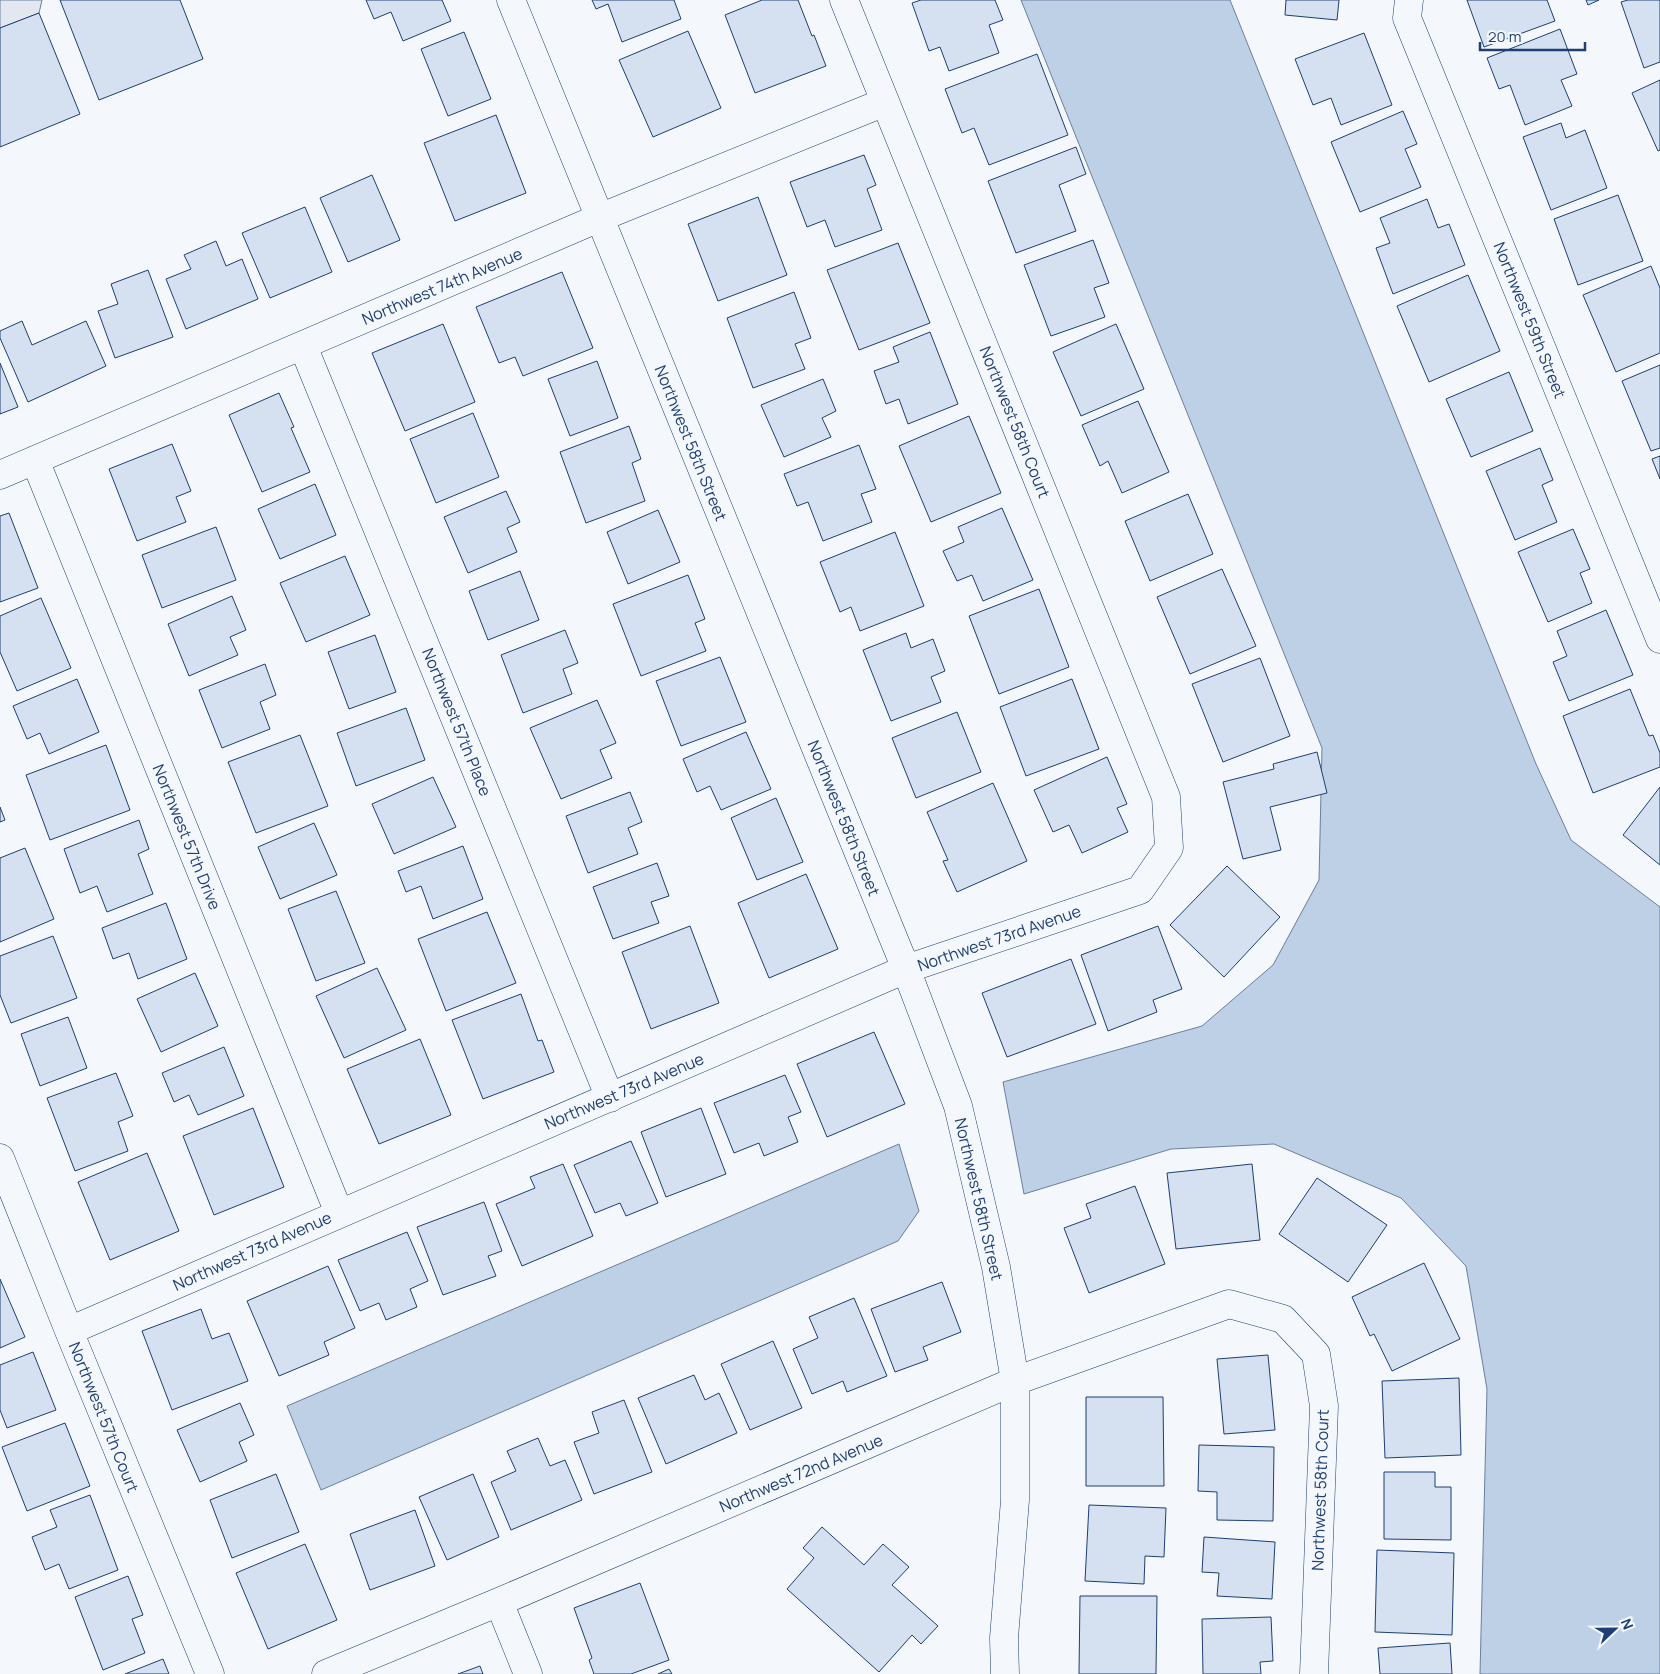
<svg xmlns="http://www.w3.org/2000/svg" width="1660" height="1674" font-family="Manrope,sans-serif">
	<rect width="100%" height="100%" fill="#f4f7fb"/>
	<!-- parking -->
	<path fill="#e3e8f0" stroke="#687fa3" d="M0,0H42L39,13L0,28Z"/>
	<!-- water -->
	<path fill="#bed0e5" stroke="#687fa3" d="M1021,0H1230L1536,764L1571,840L1660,907V1674H1480L1487,1389L1466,1266L1401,1198L1274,1144L1171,1149L1024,1194L1003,1082L1202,1026L1273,965L1319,880L1322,748Z
		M899,1144L919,1211L898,1241L321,1490L287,1406Z"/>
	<!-- building -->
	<path fill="#d5e0f0" stroke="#1d3f73" d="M60,0H180L203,59L99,100Z
		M366,0H442L451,21L403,41L391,12L374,19Z
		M592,0H674L681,19L622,42L608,4L596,9Z
		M762,0H798L812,36L814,35L826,66L755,93L725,15Z
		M921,0H995L1003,20L989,25L999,53L949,71L940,47L929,51L912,3Z
		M1286,0H1339L1337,20L1285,15Z
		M1467,0H1547L1555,21L1484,47Z
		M1586,0H1599L1588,5Z
		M1628,0H1660V62L1644,68L1621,2Z
		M39,13L80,114L0,147V28Z
		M1560,29L1577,74L1561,80L1572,106L1525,125L1510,85L1499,89L1487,58Z
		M688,31L721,108L653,137L619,60Z
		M464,32L491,99L448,116L421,49Z
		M1364,33L1392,105L1341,125L1331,98L1313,105L1295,59Z
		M1037,54L1068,135L989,165L974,128L962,133L945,89Z
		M1660,80V150L1658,151L1632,93Z
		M1403,111L1417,144L1405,149L1421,187L1360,212L1331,142Z
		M496,115L526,193L455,221L424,143Z
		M1561,123L1566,138L1585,130L1607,188L1551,210L1523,137Z
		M1076,147L1086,174L1059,185L1076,231L1016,253L988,181Z
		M864,155L876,185L867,189L882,230L835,247L825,220L807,227L790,182Z
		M372,175L400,240L348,262L320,198Z
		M1618,195L1643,261L1578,285L1554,219Z
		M758,197L787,275L718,301L688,224Z
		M1427,199L1438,228L1449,224L1465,265L1393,294L1376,248L1390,243L1380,218Z
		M305,207L332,272L270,298L242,233Z
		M1093,240L1109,283L1094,288L1105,317L1051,336L1024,265Z
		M216,241L226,266L242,259L258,299L186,329L166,279L191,269L184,255Z
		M898,243L930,323L859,350L827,270Z
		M1651,266L1660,288V353L1616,372L1583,295Z
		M148,270L173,337L115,358L98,311L118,304L111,284Z
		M562,272L593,348L523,376L515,357L499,363L476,307Z
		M1468,275L1500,351L1429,382L1397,306Z
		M794,292L811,338L795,344L805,369L753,388L727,318Z
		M22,321L32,345L86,321L106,366L28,402L0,338V331Z
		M443,324L475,402L405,431L372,353Z
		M1116,324L1144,389L1081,416L1053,352Z
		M930,332L958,404L908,424L899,399L886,404L874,371L899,362L893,347Z
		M597,361L618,418L570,436L548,379Z
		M0,363L18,407L0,414Z
		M1660,365V448L1651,451L1622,381Z
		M1509,372L1533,431L1471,457L1446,399Z
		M823,379L836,411L822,418L831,437L784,457L761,405Z
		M279,393L294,427L291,428L310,472L262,492L229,415Z
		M1138,401L1169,472L1122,493L1108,461L1100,466L1082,425Z
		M473,413L499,477L436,503L410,439Z
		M969,416L1001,493L931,522L899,446Z
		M629,426L641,459L632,463L645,501L586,523L560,452Z
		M172,444L191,491L176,497L186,522L137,541L109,469Z
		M859,445L876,489L861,494L872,522L823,541L808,502L797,506L784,474Z
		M1540,448L1553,480L1542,485L1557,522L1515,540L1486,471Z
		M1660,456V479L1652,459Z
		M315,484L336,535L280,559L258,509Z
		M506,491L520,522L507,528L517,552L468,573L444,517Z
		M1188,494L1213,554L1150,581L1125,521Z
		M1002,508L1033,580L983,601L972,575L957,581L943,551L964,542L958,527Z
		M658,510L680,562L628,584L607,532Z
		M9,513L38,588L0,602V516Z
		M216,527L236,580L162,608L142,555Z
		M1573,529L1590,569L1580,573L1592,603L1548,622L1518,552Z
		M895,532L924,606L860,631L851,607L840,612L820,562Z
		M345,556L370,615L306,642L280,583Z
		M1222,569L1256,646L1190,674L1157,597Z
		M520,571L539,620L488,640L469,591Z
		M688,575L705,619L695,623L706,651L641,676L613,604Z
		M1039,589L1069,667L999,694L969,616Z
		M232,596L246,630L230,637L238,655L189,676L168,624Z
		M41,598L71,668L17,691L0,652V616Z
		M1606,610L1633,675L1569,701L1553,662L1567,656L1557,631Z
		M565,630L578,663L563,669L572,694L523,713L501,655Z
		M906,633L911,648L933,639L945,671L931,677L941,702L891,721L863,650Z
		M375,635L396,692L349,709L328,652Z
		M720,657L746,722L681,746L656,681Z
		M1260,658L1290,736L1223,762L1192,684Z
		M265,664L276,695L260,702L270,729L222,748L199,690Z
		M77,679L99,732L49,754L40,733L27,739L13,706Z
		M1072,679L1099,749L1026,776L1000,707Z
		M1630,689L1649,736L1653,735L1660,753V767L1593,793L1563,716Z
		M597,700L616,743L600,750L612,778L561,799L530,728Z
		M406,708L425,760L356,786L337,733Z
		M957,712L981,772L916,798L892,738Z
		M746,732L771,789L721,810L710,786L697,792L683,759Z
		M300,735L328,806L256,833L228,762Z
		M106,745L130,810L50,840L26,775Z
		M1317,752L1327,793L1270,807L1281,850L1243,859L1223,782L1274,769L1273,764Z
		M1107,757L1127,804L1117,808L1128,832L1082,853L1069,825L1053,832L1034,790Z
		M433,777L456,827L394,854L372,804Z
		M993,783L1027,861L957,892L943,861L948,860L927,812Z
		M1660,787V865L1623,835Z
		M630,792L642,822L628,828L638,854L588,873L566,816Z
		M776,798L803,862L757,880L731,818Z
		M0,807L5,820L0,822Z
		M139,820L149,849L138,854L153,894L107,912L97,886L80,893L64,849Z
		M314,823L337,875L280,899L258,847Z
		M463,846L483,899L433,919L421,886L406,892L398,871Z
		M25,848L54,919L0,942V858Z
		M657,863L669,896L651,902L659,923L613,939L593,887Z
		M1227,866L1280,917L1224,977L1170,925Z
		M806,874L838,949L769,978L738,903Z
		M336,891L365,963L316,981L288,909Z
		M166,903L187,959L138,979L129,953L113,959L102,928Z
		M487,912L516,983L446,1011L418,939Z
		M690,926L719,1003L651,1029L622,952Z
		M1158,926L1182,989L1153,1000L1157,1012L1108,1031L1081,955Z
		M53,936L77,998L11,1023L0,995V956Z
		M1071,959L1096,1024L1007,1057L982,993Z
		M377,968L406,1030L344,1058L316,996Z
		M195,973L218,1026L161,1052L137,999Z
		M521,994L538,1041L542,1040L554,1072L483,1099L452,1020Z
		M68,1017L87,1068L40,1086L21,1034Z
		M874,1032L905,1104L827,1137L797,1064Z
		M420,1039L451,1115L379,1144L347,1069Z
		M224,1047L244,1096L198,1115L189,1095L174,1102L162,1073Z
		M116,1073L133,1116L118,1122L128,1151L75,1171L47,1098Z
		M785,1075L801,1112L788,1117L798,1142L764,1156L759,1143L734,1153L714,1103Z
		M253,1108L284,1187L214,1215L183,1136Z
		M701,1108L726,1174L666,1197L641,1132Z
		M631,1141L658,1203L626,1216L620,1203L595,1213L574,1165Z
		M147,1153L179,1231L110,1260L78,1182Z
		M563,1164L593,1236L522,1266L496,1204L535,1188L530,1177Z
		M1252,1164L1260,1240L1176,1249L1167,1173Z
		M1317,1178L1387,1225L1348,1282L1279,1234Z
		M1135,1186L1165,1264L1089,1293L1064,1228L1091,1218L1086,1204Z
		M484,1202L502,1251L488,1256L496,1276L443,1295L417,1227Z
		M407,1232L428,1281L410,1289L417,1307L386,1320L379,1303L360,1311L338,1260Z
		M1424,1263L1460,1339L1392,1371L1374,1334L1370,1336L1352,1297Z
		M328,1266L355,1328L324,1342L329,1355L279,1376L247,1301Z
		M0,1279L25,1337L0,1348Z
		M942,1282L961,1332L923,1347L928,1360L895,1372L871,1309Z
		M854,1298L887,1376L847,1392L843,1381L812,1394L793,1349L818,1338L809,1317Z
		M201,1309L212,1339L229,1333L248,1381L172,1410L142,1331Z
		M773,1341L802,1408L750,1430L721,1364Z
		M33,1352L56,1410L7,1428L0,1410V1365Z
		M1268,1355L1275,1430L1224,1434L1217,1359Z
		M694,1375L705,1400L719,1393L737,1433L666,1464L638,1398Z
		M1459,1378L1461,1455L1385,1458L1382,1381Z
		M1086,1397H1163L1164,1486H1086Z
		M624,1400L652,1472L594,1494L574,1442L599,1433L592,1412Z
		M240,1403L254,1435L239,1442L247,1461L200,1482L177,1430Z
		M65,1423L90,1486L27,1511L2,1447Z
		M538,1438L550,1466L565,1460L582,1500L511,1530L491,1482L516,1471L507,1451Z
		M1199,1445L1274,1447L1273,1521L1217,1520V1492L1198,1491Z
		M1384,1472H1435V1487H1451V1540L1384,1539Z
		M276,1474L299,1532L232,1558L210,1500Z
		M473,1474L499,1537L447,1560L419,1497Z
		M90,1495L118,1570L69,1589L59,1564L45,1570L32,1537L57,1527L50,1510Z
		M1089,1505L1166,1508L1164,1557L1145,1556L1144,1584L1085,1581Z
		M415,1510L435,1566L370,1590L350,1534Z
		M822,1527L864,1565L883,1544L909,1567L892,1585L938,1626L921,1644L912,1635L879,1672L787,1589L814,1558L803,1548Z
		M1204,1537L1275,1542L1272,1599L1217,1596L1219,1573L1202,1572Z
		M305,1544L337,1620L268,1649L236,1573Z
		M1377,1550L1454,1553L1452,1635L1375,1632Z
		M128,1576L143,1615L132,1619L145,1653L103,1670L75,1597Z
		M640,1583L669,1660L631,1674H594L589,1660L592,1658L574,1608Z
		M1080,1596H1157L1156,1674H1079Z
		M1271,1617L1273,1661L1260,1662L1261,1674H1203L1202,1619Z
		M1450,1643L1452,1674H1380L1378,1648Z
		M163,1659L169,1674H125Z
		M480,1666L483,1674H458Z
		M669,1669L672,1674H658Z"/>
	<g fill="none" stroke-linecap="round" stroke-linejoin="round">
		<!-- minor casing -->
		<g stroke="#1d3f73" stroke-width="29">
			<path id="minor" d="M511,0L906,969L958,1106L996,1267L1015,1381V1500L1004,1638L1005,1674
				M1409,0L1407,18L1660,639
				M303,346L610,1098
				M35,460L339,1213
				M0,475L599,218L885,102
				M0,1158L69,1331L210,1674
				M69,1331L906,969L1140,890L1169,848L1166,797L844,0
				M499,1602L528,1674
				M326,1674L499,1602L1015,1381L1229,1304L1283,1319L1316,1354L1324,1406L1314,1674"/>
		</g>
		<!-- minor -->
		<use href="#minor" stroke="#f4f7fb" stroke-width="28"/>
	</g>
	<g text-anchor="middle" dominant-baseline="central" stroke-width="4" stroke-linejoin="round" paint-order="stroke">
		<!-- street labels -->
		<g font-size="16" fill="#1d3f73" stroke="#f4f7fb">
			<text transform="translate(442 286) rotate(-23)">Northwest 74th Avenue</text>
			<text transform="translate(1530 320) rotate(68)">Northwest 59th Street</text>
			<text transform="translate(1015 422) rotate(68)">Northwest 58th Court</text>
			<text transform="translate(691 443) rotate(68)">Northwest 58th Street</text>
			<text transform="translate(457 722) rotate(68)">Northwest 57th Place</text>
			<text transform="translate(844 818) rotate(68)">Northwest 58th Street</text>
			<text transform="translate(187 837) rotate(68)">Northwest 57th Drive</text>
			<text transform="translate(999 938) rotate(-19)">Northwest 73rd Avenue</text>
			<text transform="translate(624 1091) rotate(-23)">Northwest 73rd Avenue</text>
			<text transform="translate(979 1199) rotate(77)">Northwest 58th Street</text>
			<text transform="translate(252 1251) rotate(-24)">Northwest 73rd Avenue</text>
			<text transform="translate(104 1417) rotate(68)">Northwest 57th Court</text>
			<text transform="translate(801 1473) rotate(-23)">Northwest 72nd Avenue</text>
			<text transform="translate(1320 1490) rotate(-88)">Northwest 58th Court</text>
		</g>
	</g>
	<!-- north arrow -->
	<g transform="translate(1615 1629) rotate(68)" stroke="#f4f7fb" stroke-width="4" paint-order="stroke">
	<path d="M0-4L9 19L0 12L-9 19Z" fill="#1d3f73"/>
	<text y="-8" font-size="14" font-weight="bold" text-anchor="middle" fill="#1d3f73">N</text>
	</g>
	<!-- scale -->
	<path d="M1480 42v8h105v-8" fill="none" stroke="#1d3f73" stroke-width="2.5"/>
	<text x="1488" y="42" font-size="15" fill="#1d3f73" stroke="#f4f7fb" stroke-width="4" paint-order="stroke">20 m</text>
</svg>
